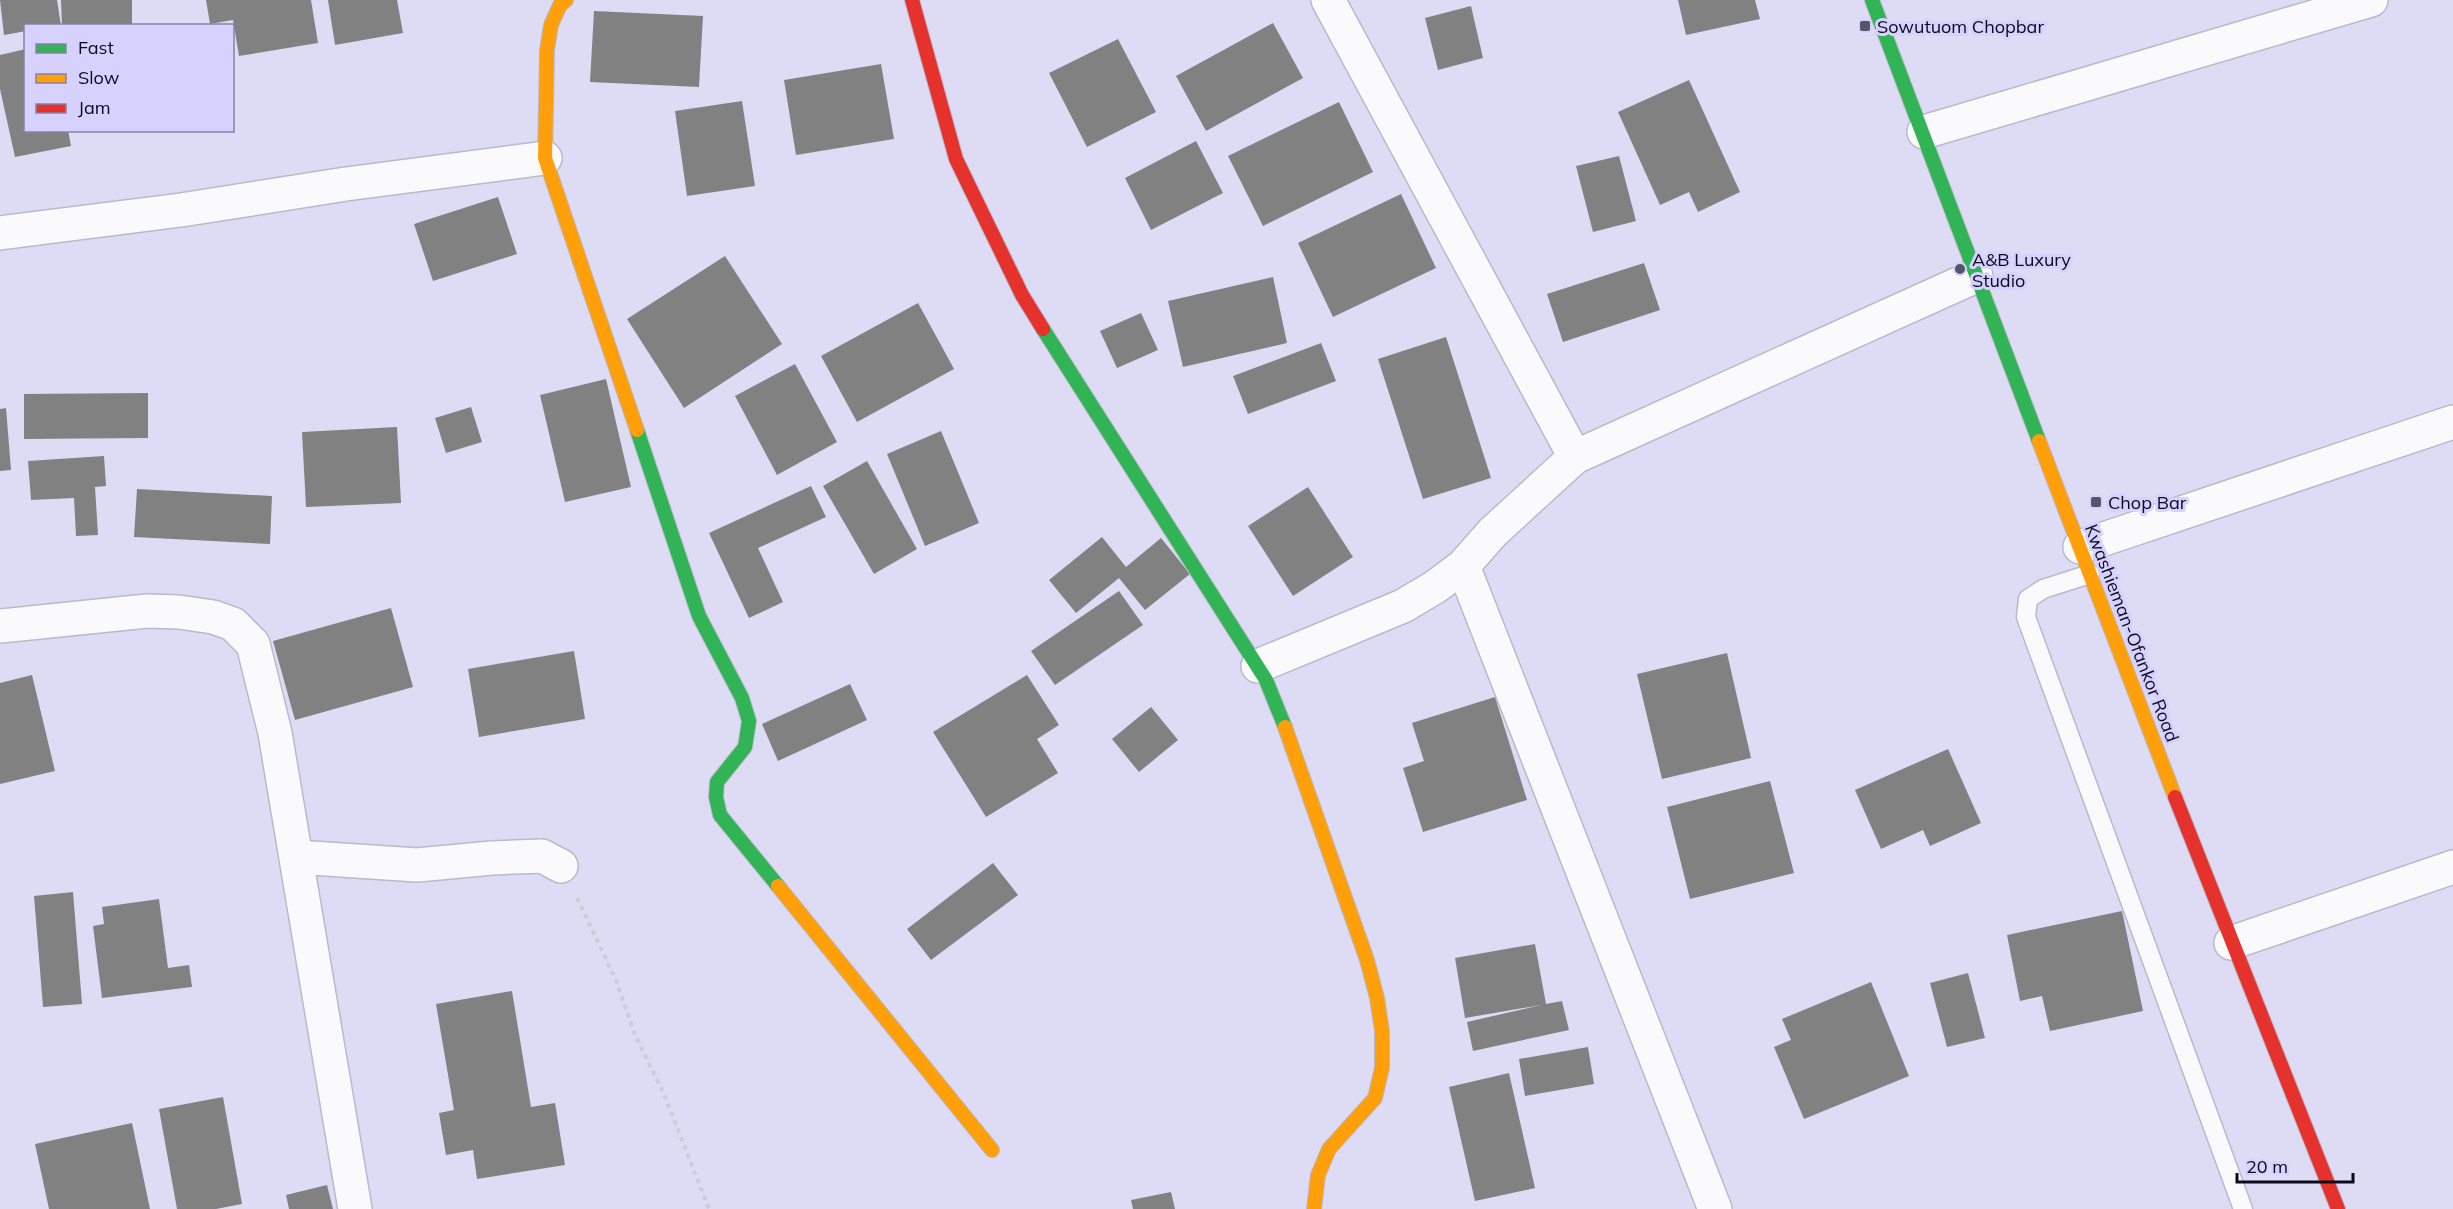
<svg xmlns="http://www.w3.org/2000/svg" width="2453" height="1209" font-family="Mulish,sans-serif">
	<rect width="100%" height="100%" fill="#dedcf4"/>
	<!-- building -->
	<path fill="#828181" d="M0,0H57L61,26H26V31L4,35Z
		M61,0H132V26H62Z
		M206,0H311L318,43L239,56L233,20L210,24Z
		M328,0H397L403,33L335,45Z
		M1678,0H1755L1760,19L1686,35Z
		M1471,6L1483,58L1438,70L1425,18Z
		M594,11L703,16L699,87L590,82Z
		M1273,23L1303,78L1206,131L1176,76Z
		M1118,39L1156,112L1087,147L1049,73Z
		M26,49V130H68L71,146L15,157L0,89V55Z
		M881,64L894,139L796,155L784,80Z
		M1689,80L1740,192L1698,212L1689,192L1660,205L1618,112Z
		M742,101L755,186L687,196L675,111Z
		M1339,102L1373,172L1263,226L1228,156Z
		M1196,141L1223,193L1151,230L1125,178Z
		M1619,156L1636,221L1593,232L1576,166Z
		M1401,194L1436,268L1333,317L1298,243Z
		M498,197L517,254L433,281L414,224Z
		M725,256L782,344L684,408L627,319Z
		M1644,263L1660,310L1563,342L1547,294Z
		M1273,277L1287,343L1183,367L1168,301Z
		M918,303L954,369L857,422L821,356Z
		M1141,313L1158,350L1117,368L1100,331Z
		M1446,337L1491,478L1423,499L1378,359Z
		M1321,343L1336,381L1248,414L1233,376Z
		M795,364L837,442L777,475L735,396Z
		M606,379L631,487L565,502L540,395Z
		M148,393V438L24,439V394Z
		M471,407L482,442L446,453L435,418Z
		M6,408L11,470L0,471V409Z
		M397,427L401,503L306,507L302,432Z
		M941,431L979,523L925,546L887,454Z
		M104,456L106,486L95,487L98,535L76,536L74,498L31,500L28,461Z
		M867,461L917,549L874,574L823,486Z
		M811,486L826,517L758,548L783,602L749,618L709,533Z
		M1308,487L1353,557L1293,596L1248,526Z
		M137,489L272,496L270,544L134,537Z
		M1102,537L1126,567L1161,538L1190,574L1145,610L1119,578L1076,613L1049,580Z
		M1119,591L1143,625L1055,685L1031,651Z
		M391,608L413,687L295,720L273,641Z
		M574,651L585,719L479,737L468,669Z
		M1727,653L1751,758L1662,779L1637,674Z
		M32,675L55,771L0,784V683Z
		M1027,675L1059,725L1037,739L1058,773L986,817L933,732Z
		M850,684L867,720L778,761L762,724Z
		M1495,697L1527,800L1423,832L1403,768L1424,761L1412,723Z
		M1151,707L1178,740L1139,772L1112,739Z
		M1948,749L1981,823L1930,846L1923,830L1881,849L1855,790Z
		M1770,781L1794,873L1690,899L1667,807Z
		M993,863L1018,895L931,960L907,929Z
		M73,892L82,1004L43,1007L34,896Z
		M159,899L168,968L189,965L192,987L102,998L93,926L104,924L102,907Z
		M2122,911L2143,1011L2050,1031L2042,996L2020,1001L2007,935Z
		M1535,944L1546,1004L1562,1001L1569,1030L1473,1051L1467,1022L1541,1005L1465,1018L1455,958Z
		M1968,973L1985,1038L1947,1047L1930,983Z
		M1871,982L1909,1076L1804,1119L1774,1047L1791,1040L1782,1019Z
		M512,991L531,1107L555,1103L565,1165L477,1179L473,1150L446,1155L439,1113L454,1110L436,1004Z
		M1588,1047L1594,1084L1525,1096L1519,1059Z
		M1509,1073L1535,1188L1475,1201L1449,1087Z
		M223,1097L242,1204L216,1209H177L159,1109Z
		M132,1123L150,1209H49L35,1144Z
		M327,1185L333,1209H289L286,1195Z
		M1171,1192L1175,1209H1133L1131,1200Z"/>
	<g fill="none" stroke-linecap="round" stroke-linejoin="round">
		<!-- lane casing -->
		<g stroke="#bab8cc" stroke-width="21">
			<path id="lane" d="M2090,574L2043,589L2028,599L2026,617L2243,1209"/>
		</g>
		<!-- street casing -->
		<g stroke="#bab8cc" stroke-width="36">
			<path id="street" d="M1328,0L1575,457
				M1924,132L2371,0
				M0,233L181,210L346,184L545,158
				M2080,547L2453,422
				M1463,566L1715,1209
				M0,626L147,611L179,612L213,617L233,624L253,644L275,733L355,1209
				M1258,666L1403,606L1435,587L1463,566L1493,532L1575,457L1976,276
				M296,857L417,865L492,858L542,856L561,866
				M2231,943L2453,867"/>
		</g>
		<!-- fast casing -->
		<g stroke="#bab8cc" stroke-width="16">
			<path id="fast" d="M1872,0L2039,441
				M1043,329L1266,680L1285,727
				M637,430L699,616L742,698L749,721L745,747L717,782L716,797L720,815L778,886"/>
		</g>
		<!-- slow casing -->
		<g stroke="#bab8cc" stroke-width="16">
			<path id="slow" d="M566,0L560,5L551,25L547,50L545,158L637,430
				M2039,441L2175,797
				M1285,727L1367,960L1377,998L1382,1031V1068L1375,1098L1329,1149L1318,1175L1314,1209
				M778,886L992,1150"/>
		</g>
		<!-- jam casing -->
		<g stroke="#bab8cc" stroke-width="16">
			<path id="jam" d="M912,0L956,159L1022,295L1043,329
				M2175,797L2338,1209"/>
		</g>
		<!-- path -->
		<path stroke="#cecdd5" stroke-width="4" stroke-dasharray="4.5 4.5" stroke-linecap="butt" d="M577,898L616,980L635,1035L664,1094L709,1209"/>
		<!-- lane -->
		<use href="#lane" stroke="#fafafd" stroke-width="18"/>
		<!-- street -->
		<use href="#street" stroke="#fafafd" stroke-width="33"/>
		<!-- fast -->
		<use href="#fast" stroke="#30b455" stroke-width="14"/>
		<!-- slow -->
		<use href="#slow" stroke="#ff9f0a" stroke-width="14"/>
		<!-- jam -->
		<use href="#jam" stroke="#e5322d" stroke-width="14"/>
	</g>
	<!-- markers -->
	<g fill="#565468" stroke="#d6d1fe" stroke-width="2">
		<rect x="1859" y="20" width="12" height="12" rx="3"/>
		<circle cx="1960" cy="269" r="6"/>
		<rect x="2090" y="496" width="12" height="12" rx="3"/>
	</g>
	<g text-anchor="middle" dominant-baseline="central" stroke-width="6" stroke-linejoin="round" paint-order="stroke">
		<!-- poi labels -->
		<g font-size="18" fill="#0d0a1c" stroke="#d6d1fe" text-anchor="start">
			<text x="1877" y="26">Sowutuom Chopbar</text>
			<text x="1972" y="259">A&amp;B Luxury<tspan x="1972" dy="21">Studio</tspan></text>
			<text x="2108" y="502">Chop Bar</text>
		</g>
		<!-- street labels -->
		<g font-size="18" fill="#0d0a1c" stroke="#d6d1fe">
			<text transform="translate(2132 633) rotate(69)">Kwashieman-Ofankor Road</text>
		</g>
	</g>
	<!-- legend -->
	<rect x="24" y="24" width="210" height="108" fill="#d6d1fe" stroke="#8681a4" stroke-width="1.5"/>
	<rect x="36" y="44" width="30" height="9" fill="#30b455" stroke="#8681a4" stroke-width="1.5"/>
	<text x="78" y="54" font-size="18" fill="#0d0a1c">Fast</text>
	<rect x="36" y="74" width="30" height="9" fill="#ff9f0a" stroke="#8681a4" stroke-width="1.5"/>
	<text x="78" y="84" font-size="18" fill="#0d0a1c">Slow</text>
	<rect x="36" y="104" width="30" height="9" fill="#e5322d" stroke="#8681a4" stroke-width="1.5"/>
	<text x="78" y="114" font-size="18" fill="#0d0a1c">Jam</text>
	<!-- scale -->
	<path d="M2237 1173v9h116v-9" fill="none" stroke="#0d0a1c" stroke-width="3"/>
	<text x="2246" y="1173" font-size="18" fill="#0d0a1c" stroke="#d6d1fe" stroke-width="4.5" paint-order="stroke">20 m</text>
</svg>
